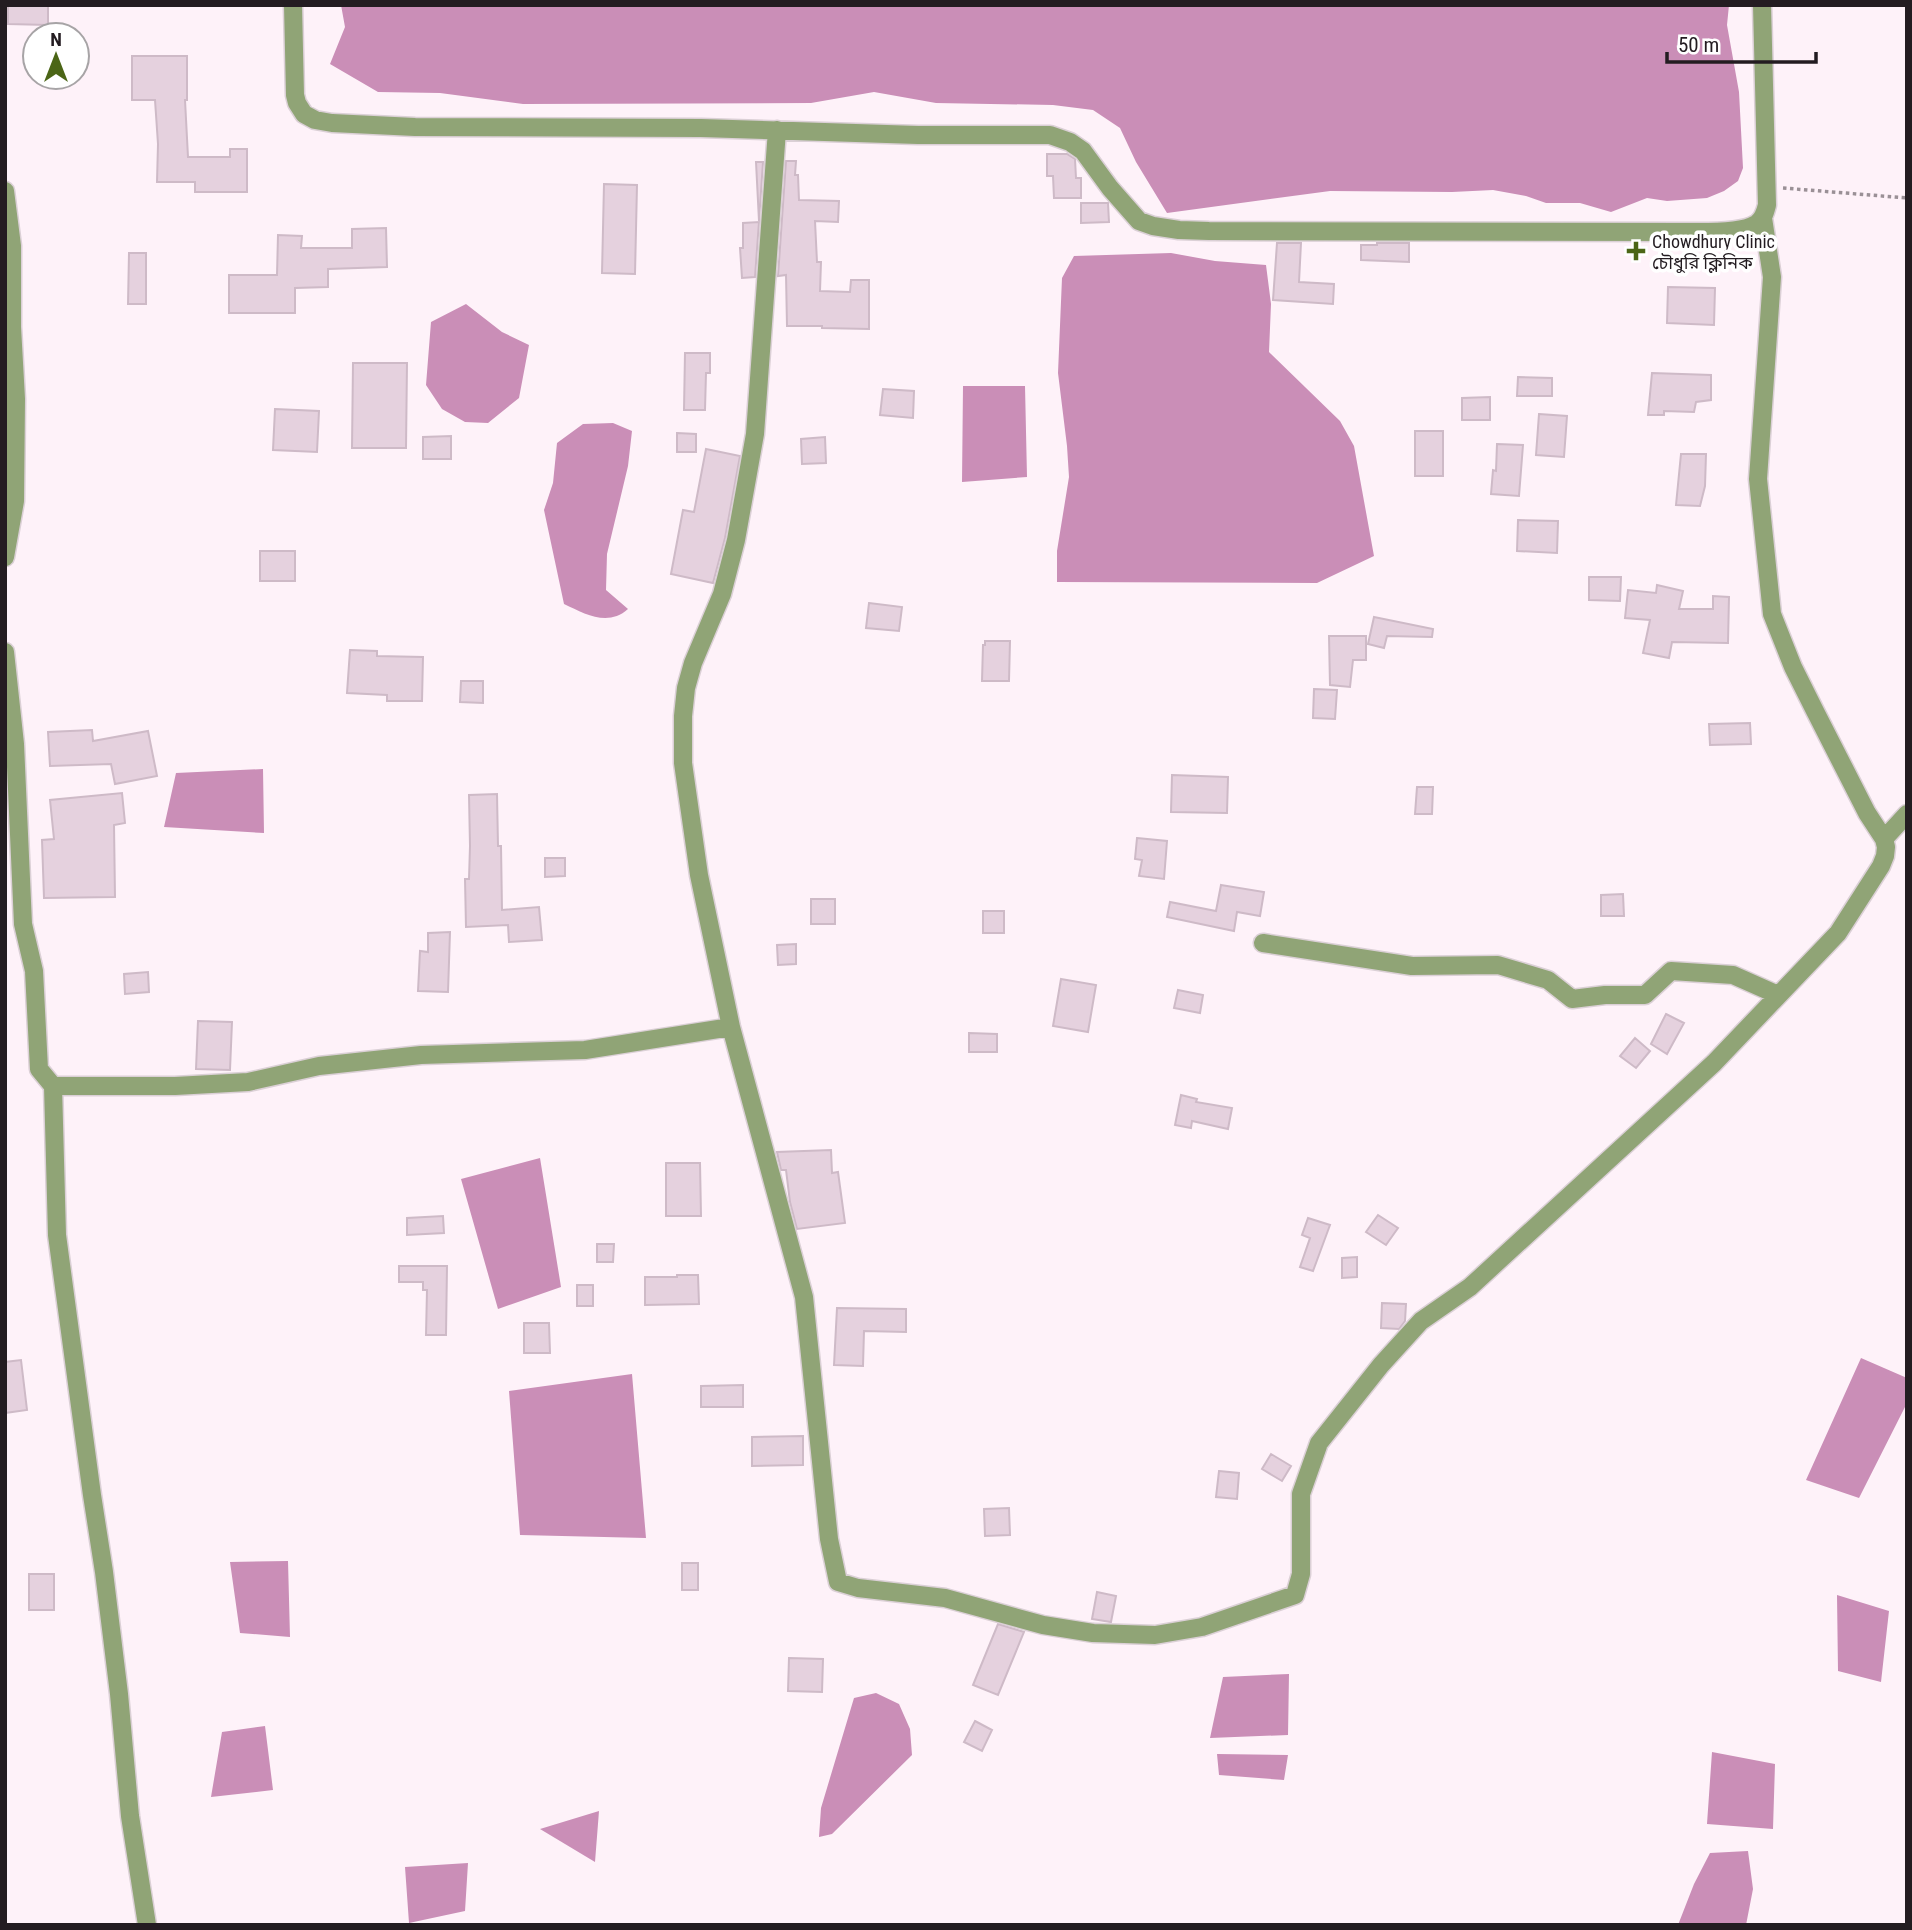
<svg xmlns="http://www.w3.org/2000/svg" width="1912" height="1930" font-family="'Roboto Condensed','Noto Sans Bengali',sans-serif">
	<rect width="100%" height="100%" fill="#fef2f9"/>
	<!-- water -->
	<path fill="#ca8eb7" d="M341,5H1729L1727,25L1739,92L1743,168L1738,181L1724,191L1707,198L1667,201L1647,198L1611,212L1580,203H1546L1526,196L1493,190L1452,192L1330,191L1167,213L1136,162L1120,128L1093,110L1053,105L936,103L874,92L811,103L523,104L440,93L378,92L330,64L345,27Z
		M1171,253L1215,261L1266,265L1271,304L1269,352L1340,421L1354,446L1374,556L1317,583L1057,582V551L1069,477L1067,446L1058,373L1062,278L1074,256Z
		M466,304L502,332L529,345L519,398L488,423L465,422L442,409L426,385L431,322Z
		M963,386H1025L1027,477L962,482Z
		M613,423L632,431L628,466L607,554L606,590L628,609C608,627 585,614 564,604L544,510L553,483L557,443L583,424Z
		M263,769L264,833L164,827L176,773Z
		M540,1158L561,1287L498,1309L461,1179Z
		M1861,1358L1907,1378V1403L1859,1498L1806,1480Z
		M632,1374L646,1538L520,1535L509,1391Z
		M288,1561L290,1637L240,1633L230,1562Z
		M1837,1595L1889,1611L1881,1682L1838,1671Z
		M1289,1674L1288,1735L1210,1738L1223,1677Z
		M876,1693L899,1704L910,1729L912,1755L832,1834L819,1837L821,1808L854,1698Z
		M265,1726L273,1790L211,1797L222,1732Z
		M1712,1752L1775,1764L1773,1829L1707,1824Z
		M1217,1754L1288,1755L1284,1780L1219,1775Z
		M599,1811L595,1862L540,1829Z
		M1748,1851L1753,1889L1746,1925H1678L1694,1884L1710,1853Z
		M468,1863L465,1911L409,1923L405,1867Z"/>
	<!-- building -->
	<path fill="#e5d1de" stroke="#cebac7" stroke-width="2" d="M8,5H48V25L8,24Z
		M132,56H187V100H185L188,157H230V149H247V192H195V182H157L158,144L155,100H132Z
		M1047,154H1067L1075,159L1076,178H1081V198H1054L1053,176H1047Z
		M786,161H796L795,175H798L799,200L839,201L838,222L815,221L817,262H821L820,291L850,292L851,280H869V329L822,328V326H787L786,275L778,276Z
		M756,162H763L759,221Z
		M604,184L637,185L635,274L602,273Z
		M1081,203H1108L1109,222L1081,223Z
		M759,222L755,277L742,278L740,248H743V223Z
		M386,228L387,267L328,269V287L295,288V313H229V275H277L278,235L302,236L301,248H352V229Z
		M1277,243H1301L1299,282L1334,284L1333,304L1273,300Z
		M1377,243H1409V262L1361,260V245H1377Z
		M129,253H146V304H128Z
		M1668,287L1715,288L1714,325L1667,323Z
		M685,353H710V373H706L705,410H684Z
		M353,363H407L406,448H352Z
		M1652,373L1711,375V400L1696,402L1694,412L1664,411V415H1648Z
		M1518,377L1552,378V396H1517Z
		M883,389L914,391L913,418L880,415Z
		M1490,397V420H1462V398Z
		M275,409L319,411L317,452L273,450Z
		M1539,414L1567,416L1564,457L1536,455Z
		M1415,431H1443V476H1415Z
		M677,433L696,434V452H677Z
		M451,436V459H423V437Z
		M825,437L826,463L802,464L801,439Z
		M1497,444L1523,445L1519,496L1491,494L1493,470L1496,471Z
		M706,449L740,456L725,538L713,583L671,574L683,510L694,512Z
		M1681,454H1706L1705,486L1700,506L1676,505Z
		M1518,520L1558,521L1557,553L1517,551Z
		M260,551H295V581H260Z
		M1589,577H1621L1620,601L1589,600Z
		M1657,585L1683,591L1679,609H1713V596L1729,597L1728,643L1672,642L1669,658L1643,653L1650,620L1625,618L1628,590L1656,593Z
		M869,603L902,607L899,631L866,628Z
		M1374,617L1433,629L1432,637L1387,636L1384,648L1368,644Z
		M1329,636H1366V660H1353L1350,687L1330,685Z
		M985,641H1010L1009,681H982L983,645H985Z
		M350,650L377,651V656L423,657L422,701H387V695L347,693Z
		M461,681H483V703L460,702Z
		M1314,689L1337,690L1335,719L1313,718Z
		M1750,723L1751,744L1710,745L1709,724Z
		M92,730L93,741L148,731L157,776L115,784L111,764L50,766L48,732Z
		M1172,775L1228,777L1227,813L1171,812Z
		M1417,787H1433L1432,814H1415Z
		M122,793L125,823L114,825L115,897L44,898L42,840L54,839L50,800Z
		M497,794L498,846H501L502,910L539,907L542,940L509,942L508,925L466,927L465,879H469L470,846L469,795Z
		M1137,838L1167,841L1164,879L1139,876L1142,860L1135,859Z
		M545,858H565V876L545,877Z
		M1221,885L1264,892L1260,916L1237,912L1234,931L1167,917L1170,902L1216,911Z
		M1623,894L1624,916H1601V895Z
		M811,899H835V924H811Z
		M983,911H1004V933H983Z
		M450,932L448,992L418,991L420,951L428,952V933Z
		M796,944V964L778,965L777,945Z
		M148,972L149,992L125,994L124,974Z
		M1061,979L1096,985L1088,1032L1053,1026Z
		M1178,990L1203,995L1200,1013L1174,1008Z
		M1666,1014L1684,1023L1667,1054L1651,1044Z
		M198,1021L232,1022L230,1070L196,1069Z
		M969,1033L997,1034V1052H969Z
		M1635,1038L1650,1051L1636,1068L1620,1056Z
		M1181,1095L1197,1099L1196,1102L1232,1108L1228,1129L1192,1121L1191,1128L1175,1125Z
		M831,1150L832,1173L838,1172L845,1223L797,1229L790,1202L786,1170H781L777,1152Z
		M666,1163H700L701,1216H666Z
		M1378,1215L1398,1228L1386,1245L1366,1232Z
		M443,1216L444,1233L407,1235V1218Z
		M1308,1218L1330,1225L1313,1271L1300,1267L1310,1238L1302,1235Z
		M597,1244H614L613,1262H597Z
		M1357,1257V1277L1342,1278V1258Z
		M399,1266H447L446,1335H426L427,1290H423V1282H399Z
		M677,1275H698L699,1304L645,1305V1277H677Z
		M577,1285H593V1306H577Z
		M1382,1303L1406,1304L1405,1321L1399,1329L1381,1328Z
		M837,1308L906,1309V1332L864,1331L863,1366L834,1365Z
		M524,1323H549L550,1353H524Z
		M21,1360L27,1410L5,1413V1362Z
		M743,1385V1407H701V1386Z
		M803,1436V1465L752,1466V1437Z
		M1271,1454L1291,1466L1282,1481L1262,1469Z
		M1219,1471L1239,1473L1237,1499L1216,1497Z
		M1009,1508L1010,1535L985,1536L984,1509Z
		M682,1563H698V1590H682Z
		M29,1574H54V1610H29Z
		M1097,1592L1116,1596L1111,1622L1092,1619Z
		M998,1624L1024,1632L998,1695L973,1685Z
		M789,1658L823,1659L822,1692L788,1691Z
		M975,1721L992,1730L982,1751L964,1742Z"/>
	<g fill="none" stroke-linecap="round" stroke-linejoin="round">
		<!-- minor casing -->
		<g stroke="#dbd0d6" stroke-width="21">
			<path id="minor" d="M293,5L295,95L297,103L304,114L315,120L332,123L415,127L701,128L918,135H1050L1070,142L1083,151L1110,188L1139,221L1153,226L1179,230L1209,231L1682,232C1700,232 1741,234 1756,224C1763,220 1765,213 1767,205L1762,5
				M777,130L755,434L736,540L722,594L693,663L686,688L683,716V763L699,875L731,1027L804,1297L829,1539L838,1582L858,1588L945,1598L1043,1625L1093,1633L1155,1635L1202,1627L1295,1595L1301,1574V1494L1319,1443L1381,1365L1421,1321L1470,1287L1714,1063L1838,933L1881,866L1885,856L1886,847L1884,839L1867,813L1815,711L1793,667L1772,614L1758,479L1772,277L1763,218
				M5,191L12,246V327L16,399L15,501L5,557
				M5,652L15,744L23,924L34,971L39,1069L53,1086L57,1235L92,1495L104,1572L119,1694L130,1816L147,1925
				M1884,839L1907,814
				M1263,943L1412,966L1498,965L1548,980L1572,999L1605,995H1645L1671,971L1733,975L1778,995
				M53,1086H175L248,1082L319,1066L421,1055L585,1050L731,1027"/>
		</g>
		<!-- path -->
		<path stroke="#9a9096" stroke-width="3.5" stroke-dasharray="3.5 3.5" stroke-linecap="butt" d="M1783,188L1907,198"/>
		<!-- minor -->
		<use href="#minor" stroke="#90a476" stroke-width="18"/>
	</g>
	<!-- markers -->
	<path fill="#4b6516" stroke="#fff" stroke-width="2.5" d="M1632.5 240.5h7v7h7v7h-7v7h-7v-7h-7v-7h7z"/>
	<g text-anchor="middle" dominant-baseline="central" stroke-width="7" stroke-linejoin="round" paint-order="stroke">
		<!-- poi labels -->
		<g font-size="18" fill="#231c21" stroke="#fff" text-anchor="start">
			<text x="1652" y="241">Chowdhury Clinic<tspan x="1652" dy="21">চৌধুরি ক্লিনিক</tspan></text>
		</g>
	</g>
	<!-- border -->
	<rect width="1912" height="1930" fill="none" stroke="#231c21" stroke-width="14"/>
	<!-- north arrow -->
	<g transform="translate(56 56)"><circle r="33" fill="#ffffff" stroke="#a7a4a6" stroke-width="2"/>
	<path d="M0-5L12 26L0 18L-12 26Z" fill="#4b6516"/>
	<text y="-10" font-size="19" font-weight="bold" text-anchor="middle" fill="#231c21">N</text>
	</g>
	<!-- scale -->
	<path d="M1667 52v10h149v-10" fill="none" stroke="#231c21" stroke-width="3.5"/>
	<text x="1678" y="52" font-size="21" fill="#231c21" stroke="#ffffff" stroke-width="5" paint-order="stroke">50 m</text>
</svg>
